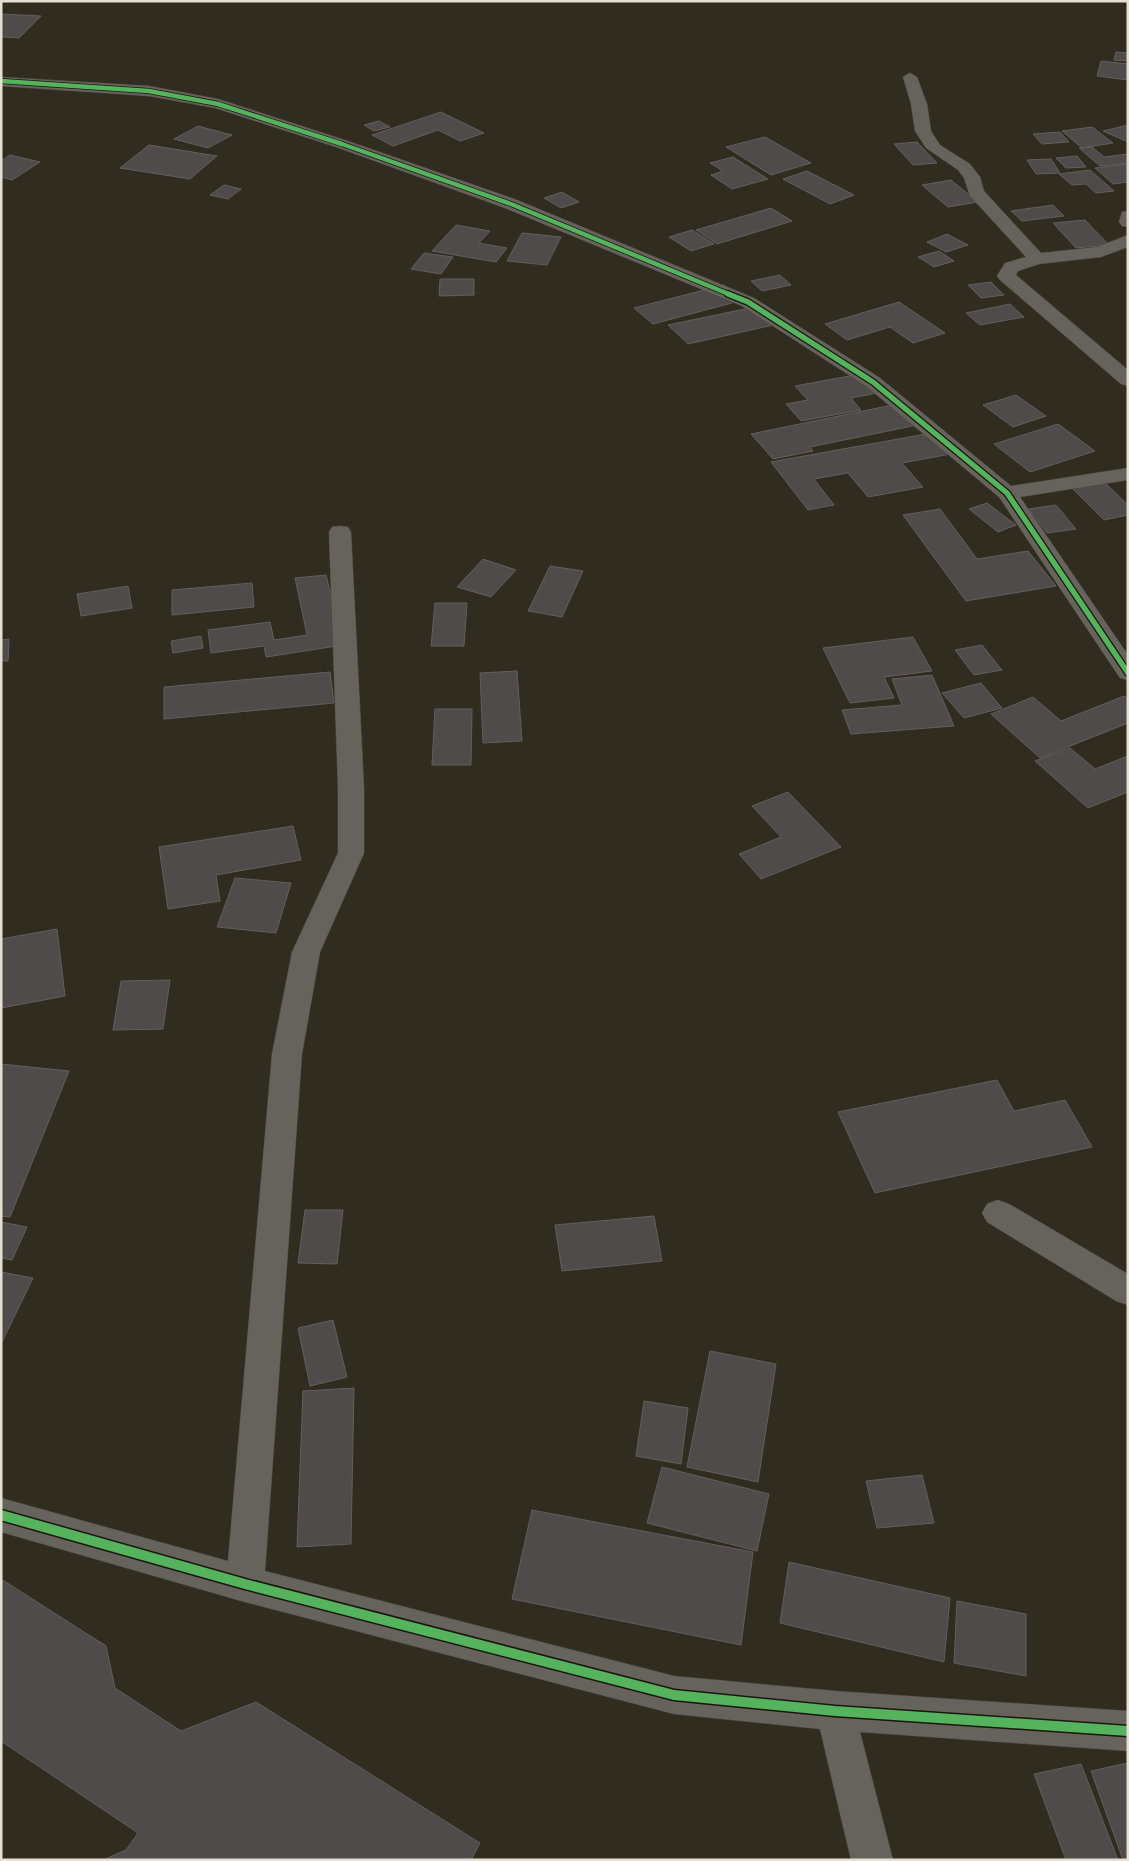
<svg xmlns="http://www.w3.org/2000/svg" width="1129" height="1861" font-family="'Noto Sans',sans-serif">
	<rect width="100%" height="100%" fill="#302c20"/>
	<!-- building -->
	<path fill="#4e4b4a" stroke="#625f5e" d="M1,14L41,16L19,38L1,37Z
		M1116,52L1128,53V61L1114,60Z
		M1101,61L1128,64V80L1097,76Z
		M441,112L484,133L460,141L438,130L393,146L372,135Z
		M379,121L390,127L374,131L364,125Z
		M1128,125V142L1103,131Z
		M198,126L232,135L208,148L174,139Z
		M1092,127L1113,143L1082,148L1062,131Z
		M1060,132L1069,142L1042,144L1033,134Z
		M765,137L811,163L771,175L726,147Z
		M917,142L937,163L913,165L894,144Z
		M149,145L217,156L190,179L120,168Z
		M1092,147L1104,157L1128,154V163L1100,166L1079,148Z
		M10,155L40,162L12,180L1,177V161Z
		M1077,156L1086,167L1066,168L1056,158Z
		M733,157L768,179L732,189L711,175L723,171L710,163Z
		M1051,159L1060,173L1036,174L1027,160Z
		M1128,164V182L1113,184L1095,168Z
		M1090,170L1114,191L1096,193L1086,184L1072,185L1059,174Z
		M807,171L854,195L830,204L783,179Z
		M951,180L978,202L948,207L922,185Z
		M224,185L241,189L228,199L210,195Z
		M562,192L579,202L561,208L544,198Z
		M1053,205L1064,216L1022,221L1011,211Z
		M771,208L792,221L717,244L696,230Z
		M1085,220L1109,245L1076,248L1053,223Z
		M456,225L490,231L479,243L507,248L496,262L432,251Z
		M692,230L714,244L691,251L669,237Z
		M522,233L561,237L547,265L507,261Z
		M947,234L968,245L946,252L927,242Z
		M939,251L954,261L934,267L918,257Z
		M424,253L453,257L441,274L411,269Z
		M780,275L791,285L762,291L751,281Z
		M440,279H474V295L439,296Z
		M991,282L1004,295L981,298L968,285Z
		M724,285L743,300L653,324L634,308Z
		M899,302L945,333L913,343L890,327L847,340L825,324Z
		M1010,304L1024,317L980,325L966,313Z
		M759,306L778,324L688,344L668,325Z
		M871,372L888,391L851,398L861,410L801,421L786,404L808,400L795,386Z
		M1016,395L1046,416L1013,427L983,405Z
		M902,403L922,424L810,447L813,451L773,459L751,434Z
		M1058,424L1095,451L1030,472L994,444Z
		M937,432L956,453L902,463L923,487L868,497L848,473L814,479L834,505L808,510L771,462Z
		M1102,480L1128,505V515L1104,520L1070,486Z
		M987,503L1016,525L998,532L969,509Z
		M1056,505L1076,529L1047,533L1029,509Z
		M940,509L977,559L1028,551L1056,586L966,601L903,515Z
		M483,559L516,570L491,597L457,587Z
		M550,566L583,571L562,617L528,611Z
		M326,575L343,645L266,657L264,646L211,653L208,630L270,622L274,640L307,635L295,578Z
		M252,583L254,607L172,615V590Z
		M128,586L132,608L81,616L77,594Z
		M435,603H467L464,646H431Z
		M201,636L203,648L173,653L171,641Z
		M913,637L932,671L884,677L894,698L850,703L823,648Z
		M9,639L8,661H1V640Z
		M982,645L1002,670L974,675L955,650Z
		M517,671L522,741L483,743L480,673Z
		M330,672L334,703L164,719V687Z
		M932,675L954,726L851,734L842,710L902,705L892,679Z
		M981,683L1002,708L964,718L942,693Z
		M1124,696L1128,699V723L1040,758L991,714L1033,697L1061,721Z
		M435,709H472L471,765H432Z
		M1070,748L1095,769L1128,756V792L1088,808L1035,761Z
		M788,792L841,847L761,879L739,854L781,837L752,806Z
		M293,826L301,860L216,875L220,901L168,909L159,847Z
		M235,878L291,883L276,933L217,927Z
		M57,929L65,996L1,1008V939Z
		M170,980L163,1029L113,1030L121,981Z
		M1,1064L69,1071L10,1217L1,1216Z
		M997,1080L1014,1111L1065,1100L1092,1147L875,1193L838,1112Z
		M305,1210H343L337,1264L298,1263Z
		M654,1216L662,1261L562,1271L555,1225Z
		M1,1222L27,1227L12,1260L1,1258Z
		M1,1272L33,1278L1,1344Z
		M333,1320L347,1377L310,1386L298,1328Z
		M710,1351L776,1364L758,1482L687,1467Z
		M354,1388L351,1544L297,1547L303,1391Z
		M644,1401L688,1408L681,1464L636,1456Z
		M662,1467L769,1494L757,1551L647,1523Z
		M922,1475L934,1523L877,1528L866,1481Z
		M532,1510L753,1552L741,1645L512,1599Z
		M789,1562L950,1598L944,1662L780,1623Z
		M1,1579L106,1646L115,1688L181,1731L256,1702L480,1843L471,1860H103L126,1850L138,1833L1,1741Z
		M957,1601L1026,1614V1676L954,1663Z
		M1128,1763V1860H1123L1091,1771Z
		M1081,1764L1118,1860H1066L1034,1774Z"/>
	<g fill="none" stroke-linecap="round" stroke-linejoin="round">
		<!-- minor casing -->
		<g stroke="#4c483f" stroke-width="1">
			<path id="minor" d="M910,73L917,77L927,104L931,131L940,145L970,164L980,177L984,191L1041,253L1097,247L1128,235V247L1101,257L1039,264L1018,271L1016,275L1128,370V386L1121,384L1000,280L997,276L1005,263L1026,257L970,196L964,178L958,170L926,148L915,131L911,104L903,77Z
				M1,77L149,86L218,99L348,141L517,200L754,298L880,378L1011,486L1128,468V480L1020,497L1128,655V680L1120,678L999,497L866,386L742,306L505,208L336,147L215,108L149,96L1,86Z
				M1128,211V227L1122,226L1119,222L1122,212Z
				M340,526L348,527L351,532L364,788V853L320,952L302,1054L265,1571L674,1676L835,1691L1128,1711V1751L860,1732L893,1860H851L820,1729L674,1714L245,1602L1,1532V1498L228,1561L272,1054L292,952L338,853V788L329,532L332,527Z
				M998,1200L1009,1204L1128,1274V1305L1116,1301L987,1222L982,1213L987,1204Z"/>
		</g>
		<!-- minor -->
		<use href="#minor" fill="#66635c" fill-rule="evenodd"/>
		<!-- cycleway-far2 casing -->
		<g stroke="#1a170e" stroke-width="6">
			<path id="cycleway-far2" d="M1,81L149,91L218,104L342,144L511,204L731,295"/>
		</g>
		<!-- cycleway-far1 casing -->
		<g stroke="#1a170e" stroke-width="8">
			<path id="cycleway-far1" d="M728,294L748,302L873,382L1007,493L1128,673"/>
		</g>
		<!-- cycleway casing -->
		<g stroke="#1a170e" stroke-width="13">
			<path id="cycleway" d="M1,1515L245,1584L674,1695L835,1711L1128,1731"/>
		</g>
		<!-- cycleway-far2 -->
		<use href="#cycleway-far2" stroke="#56b35d" stroke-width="4.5"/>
		<!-- cycleway-far1 -->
		<use href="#cycleway-far1" stroke="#56b35d" stroke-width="5.5"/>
		<!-- cycleway -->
		<use href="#cycleway" stroke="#56b35d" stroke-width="10"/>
	</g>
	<!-- border -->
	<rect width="1129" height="1861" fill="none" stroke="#e4dfd3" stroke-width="5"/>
</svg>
